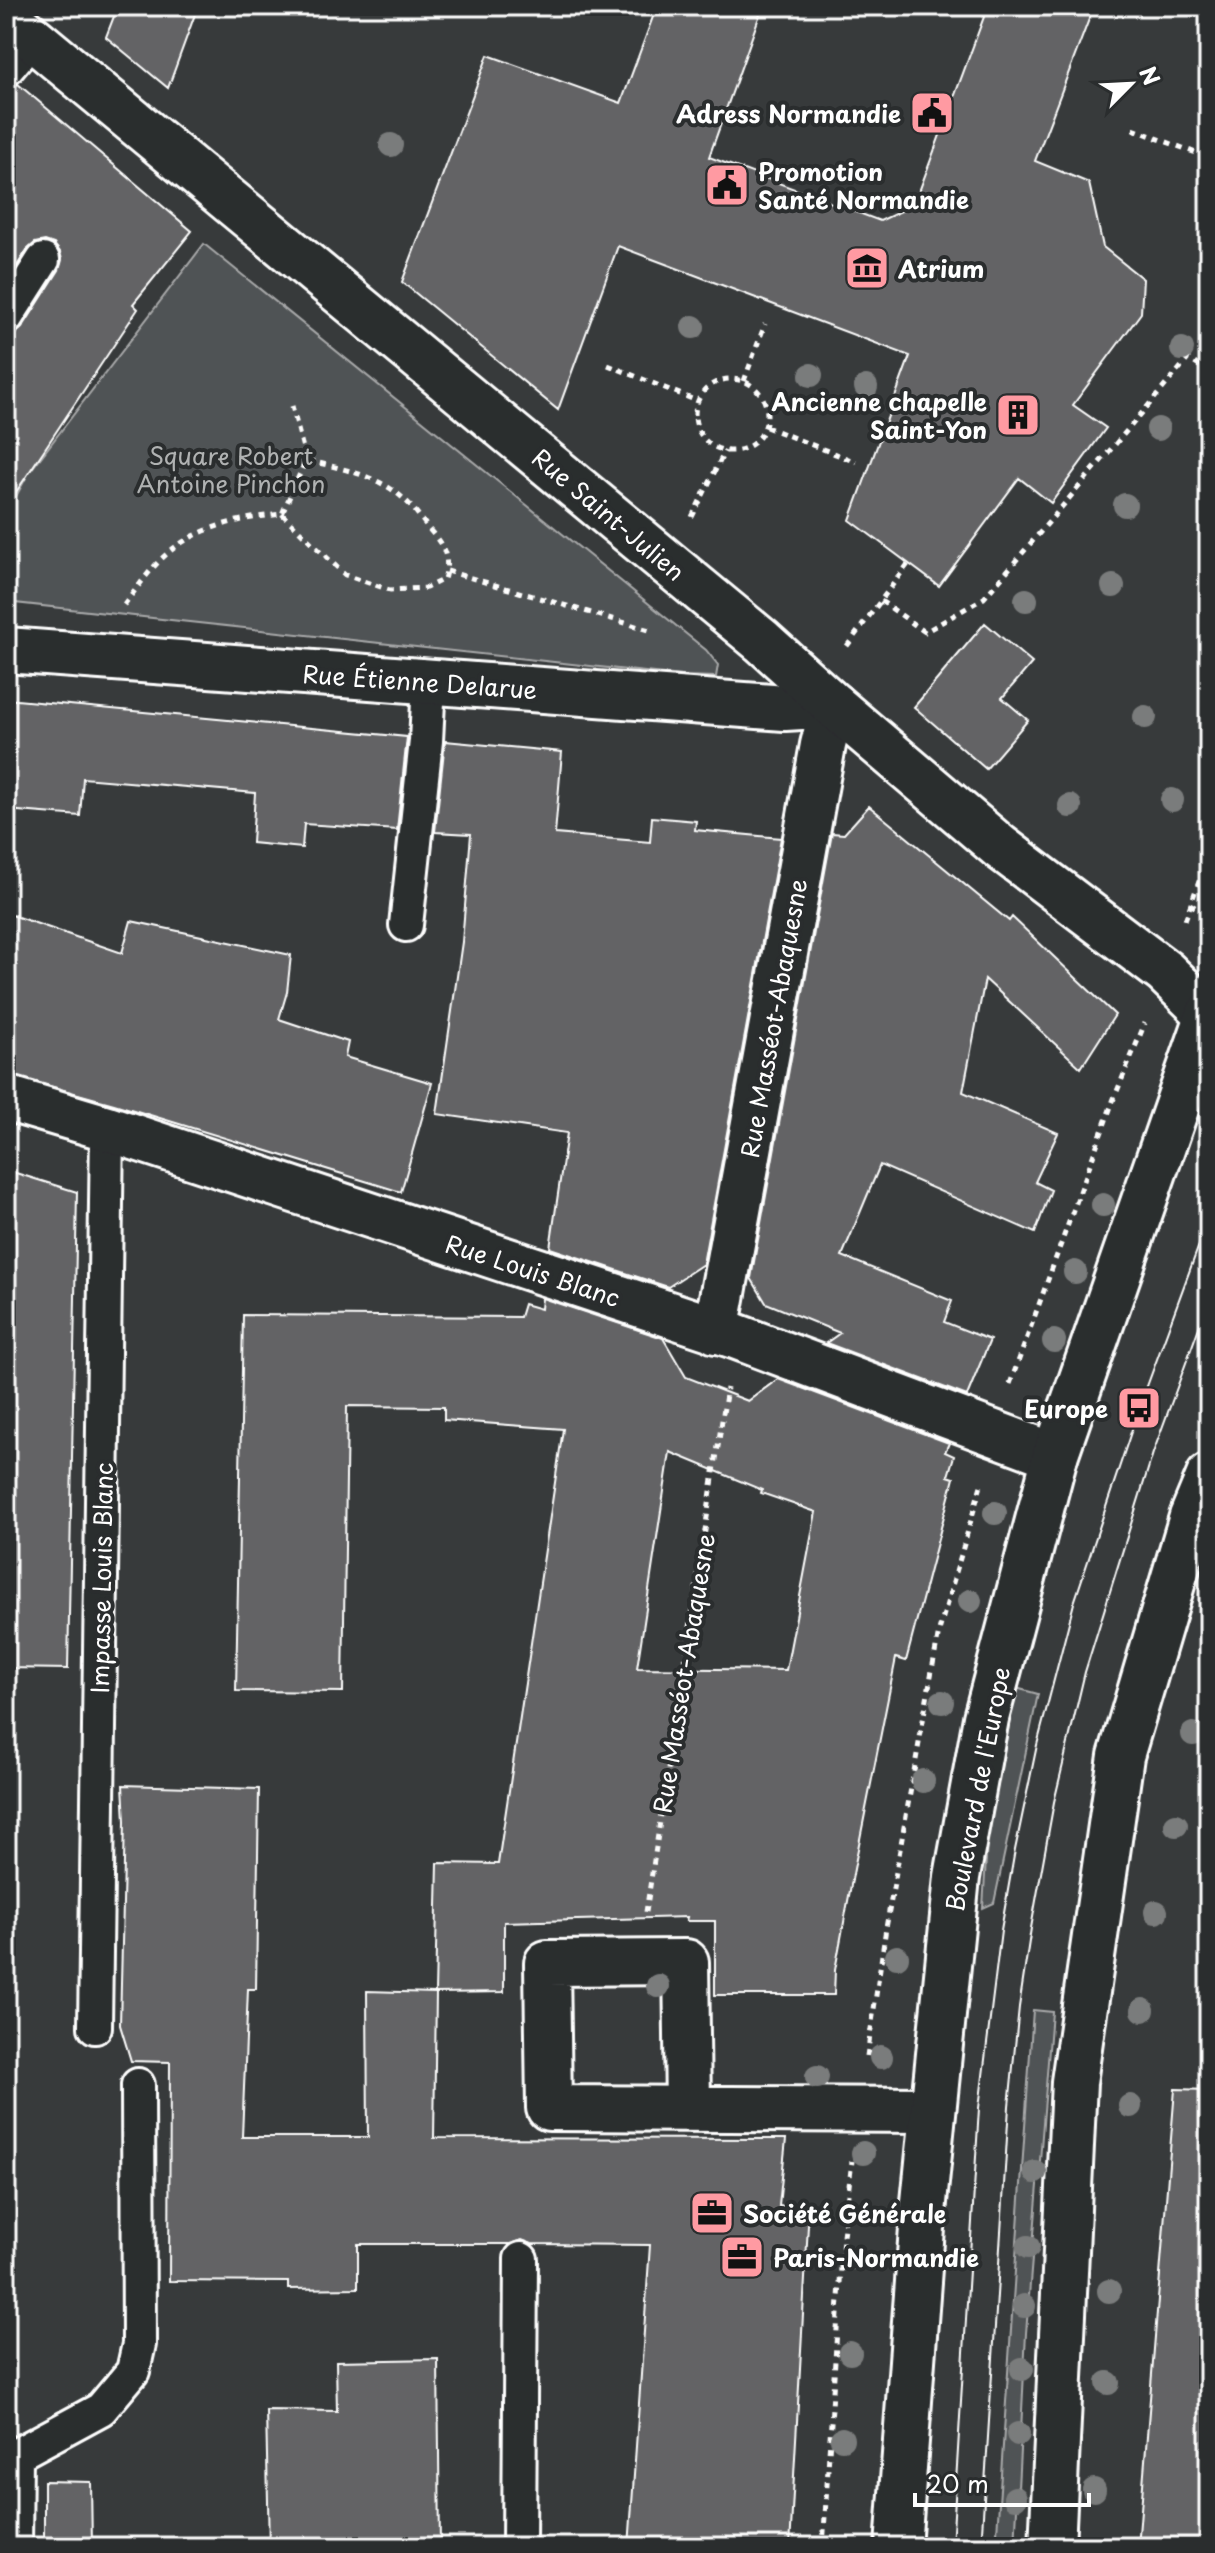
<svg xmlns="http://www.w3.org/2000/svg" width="1215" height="2553" font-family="'Playpen Sans',sans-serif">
	<rect width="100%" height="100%" fill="#373a3b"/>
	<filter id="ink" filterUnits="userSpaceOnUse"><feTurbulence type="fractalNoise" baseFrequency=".0125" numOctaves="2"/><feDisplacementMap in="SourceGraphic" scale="16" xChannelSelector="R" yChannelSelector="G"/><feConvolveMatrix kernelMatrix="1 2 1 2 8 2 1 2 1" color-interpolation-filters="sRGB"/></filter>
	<g filter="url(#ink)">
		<!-- green -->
		<path fill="#505354" stroke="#a8a9aa" stroke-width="2" d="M204,244L706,650L718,665L716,677L682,676L6,602V515L28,474Z
			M1016,1688L1038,1694L994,1903L983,1908L987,1842Z
			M1033,2010L1052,2012L1026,2333L1015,2547H996Z"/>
		<!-- building -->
		<path fill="#636465" stroke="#fff" stroke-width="2" fill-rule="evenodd" d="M118,6H198L168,88L106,37Z
			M657,6H763L709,157L880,221L914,205L988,6H1094L1035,161L1089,183L1103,247L1143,279L1141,313L1073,405L1106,428L1051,503L1019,478L939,586L850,520L910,356L618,246L558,410L402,282L488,55L621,103Z
			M18,84L192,231L133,304L138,309L6,507V337L15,334L22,328L59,270L62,260L60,252L54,244L45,241L35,243L27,250L6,283V89Z
			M985,623L1032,663L1002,698L1028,720L986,769L914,707Z
			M6,699L407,737L397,830L304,824L302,848L252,843L255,793L83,778L80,816L6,810Z
			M445,741L562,752L555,834L650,842L652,817L696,821L695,830L781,838L703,1264L668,1287L550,1248L567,1133L437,1114L462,942L471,834L435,832Z
			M869,806L1009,921L1012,917L1115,1015L1081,1068L985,979L963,1092L1058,1133L1035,1182L1051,1190L1035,1233L880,1165L842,1256L952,1301L944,1322L990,1340L967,1396L826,1343L840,1333L766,1303L751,1278L832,833L844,834Z
			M6,913L122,953L131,921L291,955L287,992L279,1019L348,1042L345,1057L432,1083L401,1192L114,1104L6,1074Z
			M6,1170L77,1192L68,1669L6,1668Z
			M542,1298L663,1338L686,1377L748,1401L778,1379L949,1443L945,1452L954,1456L948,1476L954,1478L906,1661L896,1658L854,1869L835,1970L834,1995H715V1921H686L687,1917L504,1922V1992L436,1993L434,2138L786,2139L779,2206L809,2207L790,2547H629L650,2245L532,2244L522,2240L510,2244H358V2288L288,2289V2282L169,2281L170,2062L131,2061L120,2025L125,1821L123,1785L259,1789L256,1989H248L242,2137H368L367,1991L435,1993L438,1863L498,1864L563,1429L444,1420V1407L347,1406L343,1692L236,1691L243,1315L520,1317L524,1304L541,1309ZM670,1452L762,1490L761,1493L816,1512L786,1670L637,1668Z
			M1175,2089L1209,2090V2547H1138Z
			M438,2359L440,2547H269L266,2410L337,2411L336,2361Z
			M44,2481L91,2482L92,2547H44Z"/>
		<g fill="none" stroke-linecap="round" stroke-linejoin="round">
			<!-- service casing -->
			<g stroke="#fff" stroke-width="38">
				<path id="service" d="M6,70L33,38
					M6,318L43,260
					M406,925L426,741L429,682
					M95,2027L107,1128
					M15,2547L16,2455L101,2409L133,2371L139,2344L138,2085
					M519,2547L521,2259"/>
			</g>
			<!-- pedestrian casing -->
			<g stroke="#fff" stroke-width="50">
				<path id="pedestrian" d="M688,2107L686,1962L547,1963L549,2108L932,2110"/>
			</g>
			<!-- minor casing -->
			<g stroke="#fff" stroke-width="50">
				<path id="minor" d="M6,650L785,708L833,705L823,745L716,1331
					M6,1098L107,1128L735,1336L1055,1456"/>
			</g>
			<!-- tertiary casing -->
			<g stroke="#fff" stroke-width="50">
				<path id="tertiary" d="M6,16L762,641L833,705L1000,847L1165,972L1209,1015"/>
			</g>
			<!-- primary casing -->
			<g stroke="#fff" stroke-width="50">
				<path id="primary" d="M898,2547L924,2202L957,1877L986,1718L1055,1456L1209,1014
					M1052,2547L1074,2082L1121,1756L1192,1517L1209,1476"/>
			</g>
			<!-- path -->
			<path stroke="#fff" stroke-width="5" stroke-dasharray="6 6" stroke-linecap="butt" d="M1133,129L1209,158
				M608,365L697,401
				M695 415a36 36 0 1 1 72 0a36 36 0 1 1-72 0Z
				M744,381L765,324
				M766,427L856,462
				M282,514L345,575L390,590L426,588L444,579C451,557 443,545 429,529C421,519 414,508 405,500C379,475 339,468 306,460
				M692,517L725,451
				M447,571L653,631
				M881,601L925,632L984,598L1188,359L1209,372
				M124,605C138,587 152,566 169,552C200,526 243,518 282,514L306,460L292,406
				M847,646L908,564
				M1190,904L1209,916
				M1185,920L1209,854
				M1010,1384L1113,1101L1145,1023
				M646,1912L727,1388
				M867,2056L886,1928L939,1631L982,1482
				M823,2547L843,2236L852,2161"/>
			<!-- service -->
			<use href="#service" stroke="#2a2d2e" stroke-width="32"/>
			<!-- pedestrian -->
			<use href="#pedestrian" stroke="#2a2d2e" stroke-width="44"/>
			<!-- minor -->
			<use href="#minor" stroke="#2a2d2e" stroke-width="44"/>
			<!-- tertiary -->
			<use href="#tertiary" stroke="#2a2d2e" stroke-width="44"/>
			<!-- primary -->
			<use href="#primary" stroke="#2a2d2e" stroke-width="44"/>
			<!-- tram -->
			<path stroke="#fff" stroke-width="2" d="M952,2547L979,2108L1001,1930L1015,1850L1037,1745L1074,1603L1139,1408L1209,1218
				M981,2547L1009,2106L1019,2007L1031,1928L1054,1802L1085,1672L1153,1453L1209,1300"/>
		</g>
		<!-- trees -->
		<g fill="#7a7c7c">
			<circle cx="391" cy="145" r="12"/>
			<circle cx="693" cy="327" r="12"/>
			<circle cx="1182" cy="349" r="12"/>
			<circle cx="811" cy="375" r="12"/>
			<circle cx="866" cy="387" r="12"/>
			<circle cx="1158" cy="429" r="12"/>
			<circle cx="1125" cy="505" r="12"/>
			<circle cx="1113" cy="586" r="12"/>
			<circle cx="1026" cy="600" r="12"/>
			<circle cx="1145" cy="717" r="12"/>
			<circle cx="1172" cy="800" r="12"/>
			<circle cx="1070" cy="806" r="12"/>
			<circle cx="1103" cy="1205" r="12"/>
			<circle cx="1075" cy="1272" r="12"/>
			<circle cx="1054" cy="1341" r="12"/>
			<circle cx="995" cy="1513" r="12"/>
			<circle cx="970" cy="1601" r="12"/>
			<circle cx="942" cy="1702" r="12"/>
			<circle cx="1193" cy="1734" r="12"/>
			<circle cx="923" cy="1781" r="12"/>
			<circle cx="1176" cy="1825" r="12"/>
			<circle cx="1156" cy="1912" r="12"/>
			<circle cx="897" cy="1957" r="12"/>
			<circle cx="658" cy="1986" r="12"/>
			<circle cx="1143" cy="2010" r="12"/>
			<circle cx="881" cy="2057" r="12"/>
			<circle cx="817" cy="2077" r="12"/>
			<circle cx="1130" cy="2106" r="12"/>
			<circle cx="863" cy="2153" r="12"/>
			<circle cx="1035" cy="2172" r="12"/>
			<circle cx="1028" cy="2247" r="12"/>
			<circle cx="853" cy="2258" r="12"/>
			<circle cx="1109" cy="2291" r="12"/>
			<circle cx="1024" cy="2306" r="12"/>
			<circle cx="850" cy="2353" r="12"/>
			<circle cx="1022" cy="2369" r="12"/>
			<circle cx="1108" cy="2383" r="12"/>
			<circle cx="1018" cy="2434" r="12"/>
			<circle cx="842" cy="2439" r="12"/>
			<circle cx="1094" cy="2490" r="12"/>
			<circle cx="1015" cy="2498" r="12"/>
		</g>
	</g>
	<!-- icons -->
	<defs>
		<g id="civic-square" transform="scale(2.3)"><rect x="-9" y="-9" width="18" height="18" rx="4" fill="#ff9aa2" stroke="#2a2d2e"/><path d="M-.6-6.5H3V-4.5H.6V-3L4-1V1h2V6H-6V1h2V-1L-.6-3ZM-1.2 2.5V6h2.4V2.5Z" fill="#111"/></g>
		<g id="museum-square" transform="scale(2.3)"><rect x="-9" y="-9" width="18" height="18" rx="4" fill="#ff9aa2" stroke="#2a2d2e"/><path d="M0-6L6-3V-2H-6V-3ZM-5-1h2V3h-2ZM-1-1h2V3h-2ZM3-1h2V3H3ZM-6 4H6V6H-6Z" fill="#111"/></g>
		<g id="building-square" transform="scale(2.3)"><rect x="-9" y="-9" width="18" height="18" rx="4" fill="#ff9aa2" stroke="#2a2d2e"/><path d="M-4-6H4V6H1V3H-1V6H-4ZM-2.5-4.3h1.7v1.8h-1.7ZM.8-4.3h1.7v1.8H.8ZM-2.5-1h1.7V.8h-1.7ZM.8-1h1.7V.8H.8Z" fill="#111"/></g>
		<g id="bus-square" transform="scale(2.3)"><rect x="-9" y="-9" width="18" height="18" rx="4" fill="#ff9aa2" stroke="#2a2d2e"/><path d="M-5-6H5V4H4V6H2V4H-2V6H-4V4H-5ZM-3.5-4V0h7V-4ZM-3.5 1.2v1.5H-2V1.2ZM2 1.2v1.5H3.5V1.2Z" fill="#111"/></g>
		<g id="office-square" transform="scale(2.3)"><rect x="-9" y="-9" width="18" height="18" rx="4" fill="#ff9aa2" stroke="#2a2d2e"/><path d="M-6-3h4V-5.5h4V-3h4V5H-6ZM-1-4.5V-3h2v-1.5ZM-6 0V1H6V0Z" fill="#111"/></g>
	</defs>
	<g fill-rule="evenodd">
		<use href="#civic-square" x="932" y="113"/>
		<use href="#civic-square" x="727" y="185"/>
		<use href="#museum-square" x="867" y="268"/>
		<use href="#building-square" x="1018" y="415"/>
		<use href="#bus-square" x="1139" y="1408"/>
		<use href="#office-square" x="712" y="2213"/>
		<use href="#office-square" x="742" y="2257"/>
	</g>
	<g text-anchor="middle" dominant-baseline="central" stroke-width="8" stroke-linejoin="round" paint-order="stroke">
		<!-- poi labels -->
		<g font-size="24" font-weight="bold" fill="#fff" stroke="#2a2d2e" text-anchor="start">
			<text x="901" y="113" text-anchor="end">Adress Normandie</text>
			<text x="758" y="171">Promotion<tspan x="758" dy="28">Santé Normandie</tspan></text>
			<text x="898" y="268">Atrium</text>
			<text x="987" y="401" text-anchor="end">Ancienne chapelle<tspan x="987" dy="28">Saint-Yon</tspan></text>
			<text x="1108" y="1408" text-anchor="end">Europe</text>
			<text x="743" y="2213">Société Générale</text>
			<text x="773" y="2257">Paris-Normandie</text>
		</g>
		<!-- park labels -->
		<g font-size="24" fill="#b0b2b2" stroke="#2a2d2e">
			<text x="231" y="455">Square Robert<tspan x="231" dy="28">Antoine Pinchon</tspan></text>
		</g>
		<!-- street labels -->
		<g font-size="24" fill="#fff" stroke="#2a2d2e">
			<text transform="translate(609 514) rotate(40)">Rue Saint-Julien</text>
			<text transform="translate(420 681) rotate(4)">Rue Étienne Delarue</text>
			<text transform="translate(773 1018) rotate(-80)">Rue Masséot-Abaquesne</text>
			<text transform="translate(533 1270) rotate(18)">Rue Louis Blanc</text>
			<text transform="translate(101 1578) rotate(-89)">Impasse Louis Blanc</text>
			<text transform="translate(683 1673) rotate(-81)">Rue Masséot-Abaquesne</text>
			<text transform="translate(977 1789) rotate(-79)">Boulevard de l'Europe</text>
		</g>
	</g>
	<!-- margin -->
	<rect width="1215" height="2553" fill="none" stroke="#2a2d2e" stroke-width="32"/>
	<rect x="16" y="16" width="1183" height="2521" fill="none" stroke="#fff" stroke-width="3" filter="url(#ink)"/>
	<!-- north arrow -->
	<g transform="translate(1131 84) rotate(66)" stroke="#2a2d2e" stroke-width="6" paint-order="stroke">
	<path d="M0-6L14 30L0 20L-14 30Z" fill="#ffffff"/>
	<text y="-12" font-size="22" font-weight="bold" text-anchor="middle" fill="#ffffff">N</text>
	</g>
	<!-- scale -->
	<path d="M915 2493v12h174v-12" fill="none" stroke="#ffffff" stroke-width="4"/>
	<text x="927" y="2493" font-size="24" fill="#ffffff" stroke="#2a2d2e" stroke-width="6" paint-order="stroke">20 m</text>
</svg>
